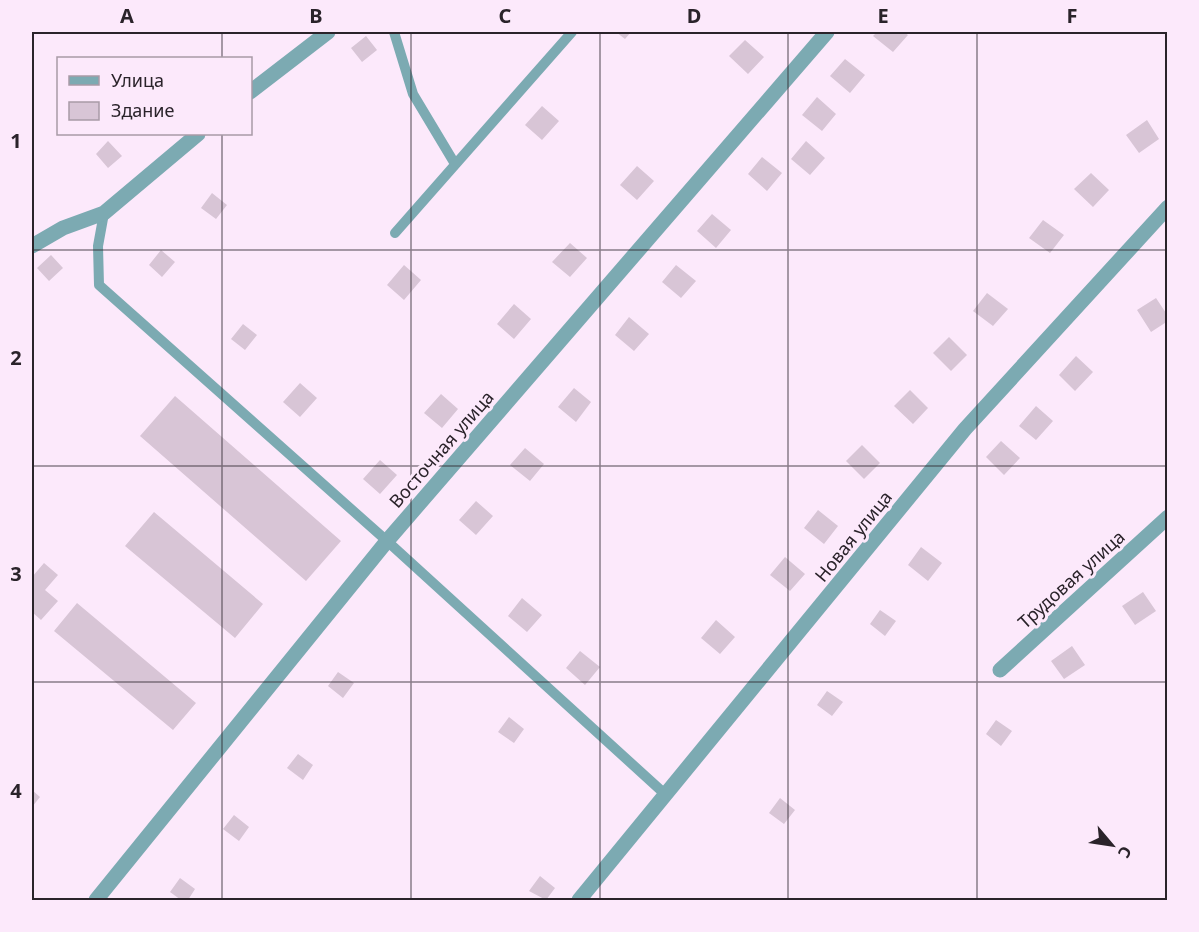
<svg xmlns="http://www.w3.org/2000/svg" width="1199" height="932" font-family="'Noto Sans',sans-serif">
	<rect width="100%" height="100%" fill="#fce9fb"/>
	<!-- building -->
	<path fill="#d8c5d6" d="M616,32H631L625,39Z
		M877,32H904L908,35L893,52L873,36Z
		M366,36L377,50L362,62L351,48Z
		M745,40L764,57L748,74L729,56Z
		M845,59L865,75L850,93L830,76Z
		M817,97L836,114L822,131L802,115Z
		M542,106L559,121L542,140L525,125Z
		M1147,120L1159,139L1139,153L1126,135Z
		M108,141L122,156L108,168L96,154Z
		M806,141L825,158L810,175L791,159Z
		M762,157L782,173L767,191L748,174Z
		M637,166L654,181L637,200L620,185Z
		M1091,173L1109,190L1093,207L1074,189Z
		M212,193L227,205L216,219L201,208Z
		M712,214L731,230L716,248L697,231Z
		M1043,220L1064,235L1050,253L1029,238Z
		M570,243L587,258L570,277L552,262Z
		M161,250L175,262L162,277L149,265Z
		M51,255L63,268L49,281L37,268Z
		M404,265L421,280L404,300L387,285Z
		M676,265L696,281L681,298L662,282Z
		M987,293L1008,309L993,326L973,311Z
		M1156,298L1168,316V321L1151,332L1137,310Z
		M514,304L531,319L514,339L497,324Z
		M629,317L649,334L634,351L615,335Z
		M243,324L257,335L245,350L231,339Z
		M949,337L967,355L951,371L933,353Z
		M1076,356L1093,372L1075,391L1059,375Z
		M300,383L317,398L300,417L283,402Z
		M574,388L591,402L576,422L558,407Z
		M910,390L928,408L913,424L894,406Z
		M441,394L458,409L442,428L424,413Z
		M175,396L341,541L306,581L140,436Z
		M1036,406L1053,421L1036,440L1019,426Z
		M1001,441L1020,458L1004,475L986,457Z
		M862,445L880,463L864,479L846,461Z
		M525,448L544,464L530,481L510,465Z
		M380,460L397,475L380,494L363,479Z
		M476,501L493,516L476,535L459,520Z
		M818,510L838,526L824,544L804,528Z
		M154,512L263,604L235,638L125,546Z
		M921,547L942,563L928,581L908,565Z
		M785,557L805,574L790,591L770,575Z
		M44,563L58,575L45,590L58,601L41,620L32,612V577Z
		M1143,592L1156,611L1135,625L1122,606Z
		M522,598L542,615L527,632L508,616Z
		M77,603L196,703L173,730L54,631Z
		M880,610L896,621L885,636L870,624Z
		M716,620L735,637L720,654L701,638Z
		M1072,646L1085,665L1064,679L1051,661Z
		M580,651L600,667L585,685L566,668Z
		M338,672L354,683L343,698L328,686Z
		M827,691L843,702L832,716L817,705Z
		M509,717L524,729L514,743L498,732Z
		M996,720L1012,731L1001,746L986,734Z
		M298,754L313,765L303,780L287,768Z
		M32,790L40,797L32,807Z
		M780,798L795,810L784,824L769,813Z
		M234,815L249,827L239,841L223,829Z
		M540,876L555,888L546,900L529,891Z
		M180,878L195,889L188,900H181L170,892Z"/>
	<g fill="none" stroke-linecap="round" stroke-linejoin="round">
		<!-- service -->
		<path stroke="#7caab2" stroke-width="10" d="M394,32L413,94L455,164
			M104,213L98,246L99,285L387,541L666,795
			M395,233L572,32"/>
		<!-- minor -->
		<path stroke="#7caab2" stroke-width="15" d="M250,92L328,32
			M32,246L63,228L104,213L198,134
			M1000,670L1168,517
			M96,900L387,541L827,32
			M579,900L965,429L1168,207"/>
	</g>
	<!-- grid -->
	<path fill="none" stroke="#2a232a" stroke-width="1.5" stroke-opacity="0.55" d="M222,32V58M411,32V900M600,32V900M788,32V900M977,32V900M222,134V900M32,250H1168M32,466H1168M32,682H1168"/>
	<g text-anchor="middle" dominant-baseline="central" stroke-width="6" stroke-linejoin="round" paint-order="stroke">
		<!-- street labels -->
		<g font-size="18" fill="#2a232a" stroke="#fce9fb">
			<text transform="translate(441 449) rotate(-49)">Восточная улица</text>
			<text transform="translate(853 536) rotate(-51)">Новая улица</text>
			<text transform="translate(1071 579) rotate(-42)">Трудовая улица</text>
		</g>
	</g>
	<!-- border -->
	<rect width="1199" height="932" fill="none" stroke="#fce9fb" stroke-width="66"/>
	<!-- legend -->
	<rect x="57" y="57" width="195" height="78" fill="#fce9fb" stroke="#a89aa7" stroke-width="1.5"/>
	<rect x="69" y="76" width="30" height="9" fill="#7caab2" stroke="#a89aa7" stroke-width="1.5"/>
	<text x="111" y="87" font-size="18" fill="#2a232a">Улица</text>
	<rect x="69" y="102" width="30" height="18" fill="#d8c5d6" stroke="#a89aa7" stroke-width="1.5"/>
	<text x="111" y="117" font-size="18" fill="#2a232a">Здание</text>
	<!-- north arrow -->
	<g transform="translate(1112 845) rotate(119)" stroke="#fce9fb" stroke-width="4.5" paint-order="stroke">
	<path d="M0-4.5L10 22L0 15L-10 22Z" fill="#2a232a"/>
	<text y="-9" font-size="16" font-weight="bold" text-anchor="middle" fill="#2a232a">С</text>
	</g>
	<rect x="33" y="33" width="1133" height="866" fill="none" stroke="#2a232a" stroke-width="2"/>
	<g font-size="20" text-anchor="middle" font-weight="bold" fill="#2a232a">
		<text x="127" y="23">A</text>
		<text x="316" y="23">B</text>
		<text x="505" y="23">C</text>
		<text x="694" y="23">D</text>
		<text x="883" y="23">E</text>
		<text x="1072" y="23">F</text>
		<text x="16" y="148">1</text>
		<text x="16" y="365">2</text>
		<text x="16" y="581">3</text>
		<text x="16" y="798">4</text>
	</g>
</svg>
